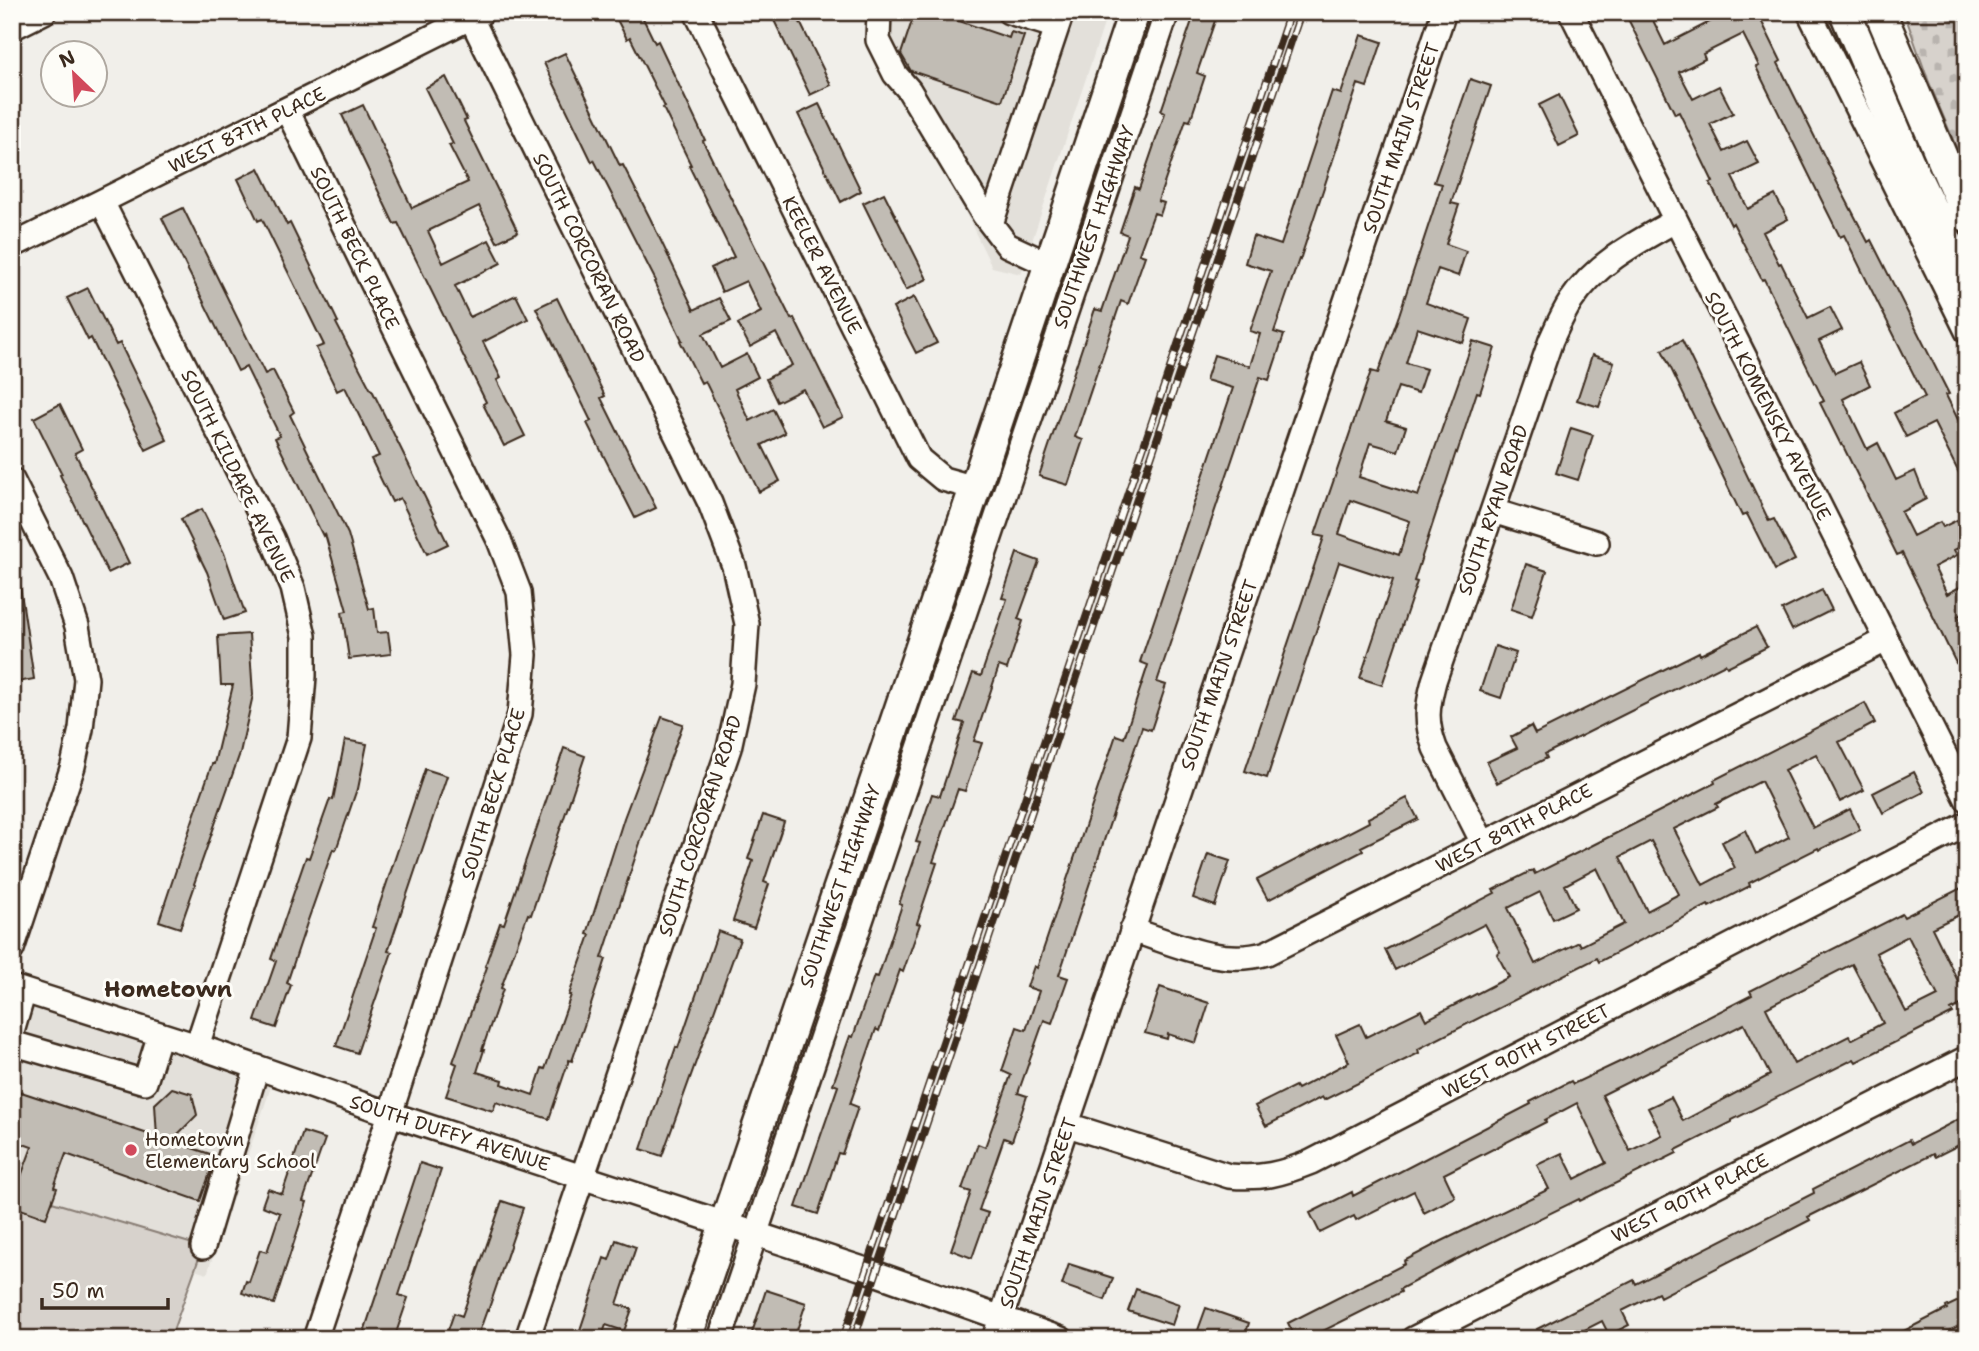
<svg xmlns="http://www.w3.org/2000/svg" width="1979" height="1351" font-family="'Shantell Sans',sans-serif">
	<defs>
		<pattern id="cemetery-stones" width="16" height="16" patternUnits="userSpaceOnUse" patternTransform="scale(1.75)"><rect width="16" height="16" fill="#d7d2cc"/><path d="M2 7V4a2 2 0 0 1 4 0v3zM10 15v-3a2 2 0 0 1 4 0v3z" fill="#b9b4af"/></pattern>
	</defs>
	<rect width="100%" height="100%" fill="#f1efea"/>
	<filter id="ink" filterUnits="userSpaceOnUse"><feTurbulence type="fractalNoise" baseFrequency=".0143" numOctaves="2"/><feDisplacementMap in="SourceGraphic" scale="14" xChannelSelector="R" yChannelSelector="G"/><feConvolveMatrix kernelMatrix="1 2 1 2 8 2 1 2 1" color-interpolation-filters="sRGB"/></filter>
	<g filter="url(#ink)">
		<!-- built -->
		<path fill="#e3e0da" d="M868,12H1108L1021,274L992,267Z
			M12,995L271,1087L207,1274L12,1212Z"/>
		<!-- green -->
		<path fill="#d7d2cc" stroke="#897e75" stroke-width="2" d="M52,1202L203,1247L170,1339H12V1206Z"/>
		<!-- cemetery -->
		<path fill="url(#cemetery-stones)" stroke="#897e75" stroke-width="2" d="M1904,12H1967V173L1928,80Z"/>
		<!-- building -->
		<path fill="#c1bcb4" stroke="#3b2a1e" stroke-width="2" fill-rule="evenodd" d="M613,12H640L655,43L658,41L705,140L703,141L731,198L791,319L794,318L843,417L822,427L803,389L777,402L766,379L792,365L776,333L750,347L738,324L761,312L746,281L722,292L711,268L734,257L689,166L691,165L663,108L665,107L630,37L627,39Z
			M770,12H795L831,85L810,95Z
			M915,12H933L1009,38L1011,32L1024,36L1002,101L911,71L901,54Z
			M1195,12H1218L1197,73L1205,76L1190,121L1186,120L1158,201L1164,203L1160,215L1154,213L1139,254L1145,256L1128,304L1121,301L1075,437L1083,440L1068,485L1039,476L1095,309L1102,311L1128,235L1120,232L1135,187L1139,189L1165,113L1161,111Z
			M1637,12H1649L1665,45L1729,12H1757L1781,61L1778,63L1839,186L1868,242L1871,240L1949,394L1946,395L1967,438V489L1934,423L1906,437L1894,413L1925,397L1844,235L1840,237L1822,201L1756,67L1759,66L1743,34L1703,54L1705,59L1679,72L1693,99L1719,86L1733,113L1710,124L1724,152L1747,141L1759,164L1732,177L1748,209L1775,195L1788,219L1763,232L1779,264L1781,263L1808,318L1830,307L1842,330L1819,341L1835,373L1859,362L1870,385L1843,399L1867,449L1878,443L1896,480L1915,471L1926,499L1901,512L1913,536L1940,522L1943,527L1967,515V544L1954,550L1957,555L1934,567L1947,594L1967,583V612L1958,616L1967,634V657L1956,663L1902,553L1897,555L1842,444L1841,445L1820,403L1824,401L1764,279L1762,280L1733,223L1731,225L1710,183L1713,182L1679,112L1675,114L1627,17Z
			M1361,35L1382,42L1367,87L1358,84L1300,260L1299,259L1274,332L1284,335L1269,380L1260,377L1157,682L1166,685L1151,730L1142,727L1059,975L1068,978L1052,1023L1044,1020L1018,1093L1027,1096L1012,1141L1004,1138L979,1210L988,1213L972,1258L951,1250L971,1192L962,1189L978,1144L985,1147L1011,1075L1002,1071L1017,1027L1026,1030L1039,991L1027,987L1034,966L1037,968L1116,735L1124,738L1148,665L1140,662L1233,388L1206,380L1214,355L1250,366L1260,334L1250,331L1271,271L1245,263L1253,236L1281,245L1332,91L1341,94Z
			M565,53L620,166L623,165L650,218L694,310L719,298L731,321L703,334L720,368L747,354L758,377L735,389L750,421L773,409L785,433L762,445L780,481L759,492L705,381L701,383L680,341L682,340L654,282L656,281L594,160L592,162L544,63Z
			M446,77L467,120L464,121L518,232L497,242L479,206L428,231L443,263L489,240L501,263L455,286L470,317L516,295L528,319L483,342L501,378L497,380L525,436L504,446L483,404L486,402L398,223L394,224L342,115L363,105L412,208L468,182L449,145L453,144L425,88Z
			M1470,79L1491,86L1451,203L1459,205L1446,244L1466,251L1458,276L1438,269L1426,303L1471,319L1463,343L1417,328L1406,363L1426,369L1418,393L1398,387L1386,421L1406,427L1398,451L1370,443L1359,477L1418,496L1473,341L1495,348L1480,393L1477,392L1457,453L1456,452L1414,581L1417,582L1382,685L1360,678L1393,580L1339,562L1267,778L1245,771L1324,537L1315,535L1371,371L1378,373L1399,315L1442,184L1434,182ZM1350,500L1410,521L1399,555L1339,534Z
			M1559,95L1579,136L1559,146L1539,105Z
			M819,104L861,191L841,202L798,114Z
			M259,168L287,225L290,223L338,322L336,323L371,390H372L448,544L427,554L400,498L392,502L371,459L379,456L345,387L337,391L316,348L324,345L262,219L258,221L238,179Z
			M884,193L927,279L906,290L863,203Z
			M183,208L265,374L273,370L294,412L290,415L348,534L369,609L374,608L377,633L388,632L391,654L349,659L342,612L347,611L325,534L323,536L275,438L280,436L246,367L238,371L162,218Z
			M88,288L116,345L120,343L167,440L146,450L91,338L88,340L67,298Z
			M914,297L937,343L916,353L893,308Z
			M557,298L605,396L601,398L656,508L635,518L587,423L591,421L536,308Z
			M1682,340L1769,521L1774,519L1795,560L1775,570L1747,514L1742,516L1662,350Z
			M1592,355L1614,362L1599,407L1577,400Z
			M60,404L82,449L75,453L129,563L108,573L60,475L62,474L34,418Z
			M1571,428L1593,435L1578,480L1556,473Z
			M202,509L224,553L245,613L224,620L207,572L181,519Z
			M1017,553L1039,561L1018,619L1023,621L1007,669L999,666L974,741L982,743L965,791L958,789L933,862L937,863L917,923L920,924L903,972L900,970L879,1031L876,1029L850,1104L858,1107L842,1154L838,1153L818,1214L796,1207L838,1086L833,1084L850,1036L853,1037L874,976L878,977L902,905L899,904L920,843L916,842L932,794L940,796L964,723L956,721L973,673L981,676L1007,599L1002,598Z
			M1526,564L1547,571L1532,616L1511,609Z
			M12,586H20L34,679L12,683Z
			M1822,590L1832,610L1792,630L1782,610Z
			M1756,627L1767,647L1727,667L1725,664L1545,754L1547,758L1497,783L1487,762L1517,748L1511,737L1531,726L1535,734L1699,652L1700,655Z
			M249,634L253,695L240,753L194,884L195,885L180,928L159,921L193,819L212,764H214L233,685H221L218,636Z
			M1495,646L1516,653L1501,698L1480,691Z
			M1865,703L1875,723L1839,742L1864,790L1840,802L1816,754L1784,770L1813,828L1850,809L1860,830L1819,850L1818,848L1749,883L1750,886L1709,907L1708,905L1599,962L1597,958L1418,1049L1419,1053L1324,1100L1322,1097L1266,1126L1255,1106L1295,1086L1297,1089L1349,1062L1336,1035L1360,1024L1366,1037L1421,1010L1426,1020L1509,977L1497,954L1500,952L1485,924L1395,970L1385,950L1495,893L1493,890L1533,870L1535,874L1591,846L1715,783L1714,780ZM1761,781L1789,837L1756,854L1745,830L1722,842L1735,868L1703,885L1674,829L1718,807L1716,804ZM1651,841L1679,894L1647,911L1620,857ZM1597,868L1624,924L1581,946L1579,942L1535,964L1508,908L1540,892L1553,919L1576,908L1565,885Z
			M662,717L683,724L641,840L602,958L606,959L587,1017L572,1061L569,1060L549,1119L496,1102L493,1111L446,1096L457,1064L453,1062L487,967L485,966L500,923L504,924L564,748L585,756L531,915L528,914L501,988L503,989L482,1050H484L477,1072L503,1080L502,1084L533,1095L542,1068L545,1069L571,995H569L590,935L587,934L624,818Z
			M345,740L367,744L358,789H357L336,850L333,849L307,923L287,983L291,985L276,1028L255,1021L276,961L271,959L306,857L309,858L330,799L333,800Z
			M425,769L447,776L388,951L392,952L357,1053L336,1046L376,928L372,927Z
			M1914,772L1924,792L1883,813L1873,793Z
			M1407,798L1418,819L1361,847L1363,851L1268,900L1257,880L1369,822L1368,818Z
			M763,815L784,822L764,882L769,884L754,928L733,921L753,861L748,859Z
			M1208,854L1230,861L1215,906L1193,898Z
			M1961,888L1967,899V911L1932,928L1958,981L1967,977V1002L1951,1010L1953,1013L1856,1062L1854,1059L1732,1120V1122L1676,1150L1677,1153L1580,1201L1579,1199L1455,1260L1400,1289L1401,1292L1307,1339H1296L1288,1323L1405,1264L1404,1261L1440,1242L1549,1189L1537,1165L1562,1153L1575,1179L1606,1163L1577,1103L1545,1120L1546,1122L1444,1174L1455,1197L1424,1213L1414,1191L1356,1220L1354,1216L1320,1233L1310,1213L1352,1192L1353,1196L1531,1104L1530,1102L1571,1081L1573,1084L1630,1057L1752,995L1750,991L1902,914L1904,917ZM1908,936L1938,996L1906,1012L1876,953ZM1852,964L1883,1023L1851,1040L1849,1036L1794,1064L1766,1008ZM1744,1024L1770,1075L1683,1121L1671,1097L1648,1108L1662,1135L1630,1151L1602,1095Z
			M718,931L740,939L662,1156L641,1149L676,1047L678,1048Z
			M1160,987L1209,1003L1196,1043L1168,1034L1167,1039L1145,1033Z
			M172,1088L192,1094L197,1115L171,1141L216,1156L200,1201L66,1154L54,1187L57,1188L46,1218L12,1206V1176L20,1179L32,1147L12,1140V1089L157,1137L155,1104Z
			M1967,1115V1141L1935,1157L1933,1154L1808,1217L1810,1220L1660,1297L1658,1293L1622,1311L1629,1325L1609,1335L1602,1321L1567,1339H1542L1537,1329L1634,1280L1636,1284L1814,1193L1813,1189L1909,1140L1911,1144Z
			M303,1132L325,1139L303,1201L307,1202L274,1304L242,1293L246,1281L249,1282L260,1250L267,1252L280,1213L262,1206L268,1189L282,1194Z
			M420,1163L441,1170L399,1295L408,1298L394,1339H374L363,1335Z
			M502,1201L523,1208L488,1311L487,1310L477,1338L470,1335L469,1339H445L454,1313L462,1316Z
			M616,1240L636,1247L617,1304L632,1309L624,1331L606,1325L601,1339H577L604,1258L609,1260Z
			M1069,1264L1113,1278L1105,1300L1062,1285Z
			M1136,1289L1179,1304L1172,1325L1128,1311Z
			M766,1290L806,1303L794,1339H750Z
			M1967,1297V1322L1941,1335L1943,1339H1888L1947,1309L1946,1307Z
			M1206,1308L1249,1323L1244,1339H1226L1198,1330Z"/>
		<g fill="none" stroke-linecap="round" stroke-linejoin="round">
			<!-- minor casing -->
			<g stroke="#3b2a1e" stroke-width="28">
				<path id="minor" d="M696,12L919,459L943,479L975,488
					M879,12L878,40L895,74L909,90L984,215L1007,245L1050,265
					M1009,12L1057,27
					M1571,12L1967,799
					M1809,12L1967,331
					M471,18L710,503L734,566L747,624L743,684L729,748L527,1339
					M12,28L44,12
					M287,110L499,540L519,592L525,655L520,714L390,1114L315,1339
					M102,202L272,538L293,588L304,636V676L299,738L197,1046
					M991,224L1062,12
					M12,246L482,12
					M12,480L61,578L77,626L86,679L81,729L73,766L12,949
					M1493,511L1597,543
					M1483,843L1435,748C1425,721 1427,708 1434,681L1551,340C1557,327 1563,313 1571,301C1596,263 1637,242 1675,221
					M1132,930C1176,944 1222,967 1267,953L1886,640
					M12,987L197,1046L390,1114L866,1270L1061,1339
					M12,1032L24,991
					M12,1043L145,1082L160,1034
					M1068,1125L1229,1176C1262,1179 1281,1174 1311,1162L1967,824
					M203,1247L257,1067
					M720,1339L1167,12
					M994,1339L1444,12
					M1413,1339L1967,1058"/>
			</g>
			<!-- major casing -->
			<g stroke="#3b2a1e" stroke-width="35">
				<path id="major" d="M1845,12L1909,163L1967,283
					M1880,12L1967,216
					M686,1339L975,488L1134,12"/>
			</g>
			<!-- minor -->
			<use href="#minor" stroke="#fdfcf7" stroke-width="23"/>
			<!-- major -->
			<use href="#major" stroke="#fdfcf7" stroke-width="30"/>
			<!-- rail casing -->
			<g stroke="#3b2a1e" stroke-width="8">
				<path id="rail" d="M843,1339L1290,12
					M854,1339L1301,12"/>
			</g>
			<!-- rail -->
			<use href="#rail" stroke="#fdfcf7" stroke-width="5" stroke-dasharray="16" stroke-linecap="butt"/>
		</g>
	</g>
	<!-- markers -->
	<circle fill="#d1495b" stroke="#fdfcf7" stroke-width="2.5" cx="131" cy="1150" r="7"/>
	<g text-anchor="middle" dominant-baseline="central" stroke-width="6" stroke-linejoin="round" paint-order="stroke">
		<!-- street labels -->
		<g font-size="19" fill="#3b2a1e" stroke="#fdfcf7">
			<text transform="translate(247 130) rotate(-26)">WEST 87TH PLACE</text>
			<text transform="translate(1401 138) rotate(-71)">SOUTH MAIN STREET</text>
			<text transform="translate(1094 227) rotate(-71)">SOUTHWEST HIGHWAY</text>
			<text transform="translate(355 248) rotate(64)">SOUTH BECK PLACE</text>
			<text transform="translate(589 258) rotate(64)">SOUTH CORCORAN ROAD</text>
			<text transform="translate(822 265) rotate(63)">KEELER AVENUE</text>
			<text transform="translate(1768 406) rotate(63)">SOUTH KOMENSKY AVENUE</text>
			<text transform="translate(238 476) rotate(64)">SOUTH KILDARE AVENUE</text>
			<text transform="translate(1493 510) rotate(-71)">SOUTH RYAN ROAD</text>
			<text transform="translate(1219 675) rotate(-71)">SOUTH MAIN STREET</text>
			<text transform="translate(493 794) rotate(-73)">SOUTH BECK PLACE</text>
			<text transform="translate(700 826) rotate(-72)">SOUTH CORCORAN ROAD</text>
			<text transform="translate(1514 828) rotate(-27)">WEST 89TH PLACE</text>
			<text transform="translate(840 886) rotate(-71)">SOUTHWEST HIGHWAY</text>
			<text transform="translate(1526 1051) rotate(-27)">WEST 90TH STREET</text>
			<text transform="translate(450 1133) rotate(18)">SOUTH DUFFY AVENUE</text>
			<text transform="translate(1690 1198) rotate(-27)">WEST 90TH PLACE</text>
			<text transform="translate(1038 1213) rotate(-71)">SOUTH MAIN STREET</text>
		</g>
		<!-- poi labels -->
		<g font-size="19" fill="#3b2a1e" stroke="#fdfcf7" text-anchor="start">
			<text x="145" y="1139">Hometown<tspan x="145" dy="22">Elementary School</tspan></text>
		</g>
		<!-- quarter labels -->
		<g font-size="23" font-weight="bold" fill="#3b2a1e" stroke="#fdfcf7">
			<text x="168" y="989">Hometown</text>
		</g>
	</g>
	<!-- margin -->
	<rect width="1979" height="1351" fill="none" stroke="#fdfcf7" stroke-width="42"/>
	<rect x="21" y="21" width="1937" height="1309" fill="none" stroke="#3b2a1e" stroke-width="2.5" filter="url(#ink)"/>
	<!-- north arrow -->
	<g transform="translate(74 74) rotate(335)"><circle r="33" fill="#fdfcf7" stroke="#afa8a0" stroke-width="2"/>
	<path d="M0-5L12 26L0 18L-12 26Z" fill="#d1495b"/>
	<text y="-10" font-size="19" font-weight="bold" text-anchor="middle" fill="#3b2a1e">N</text>
	</g>
	<!-- scale -->
	<path d="M42 1298v10h126v-10" fill="none" stroke="#3b2a1e" stroke-width="3.5"/>
	<text x="52" y="1298" font-size="21" fill="#3b2a1e" stroke="#fdfcf7" stroke-width="5" paint-order="stroke">50 m</text>
</svg>
